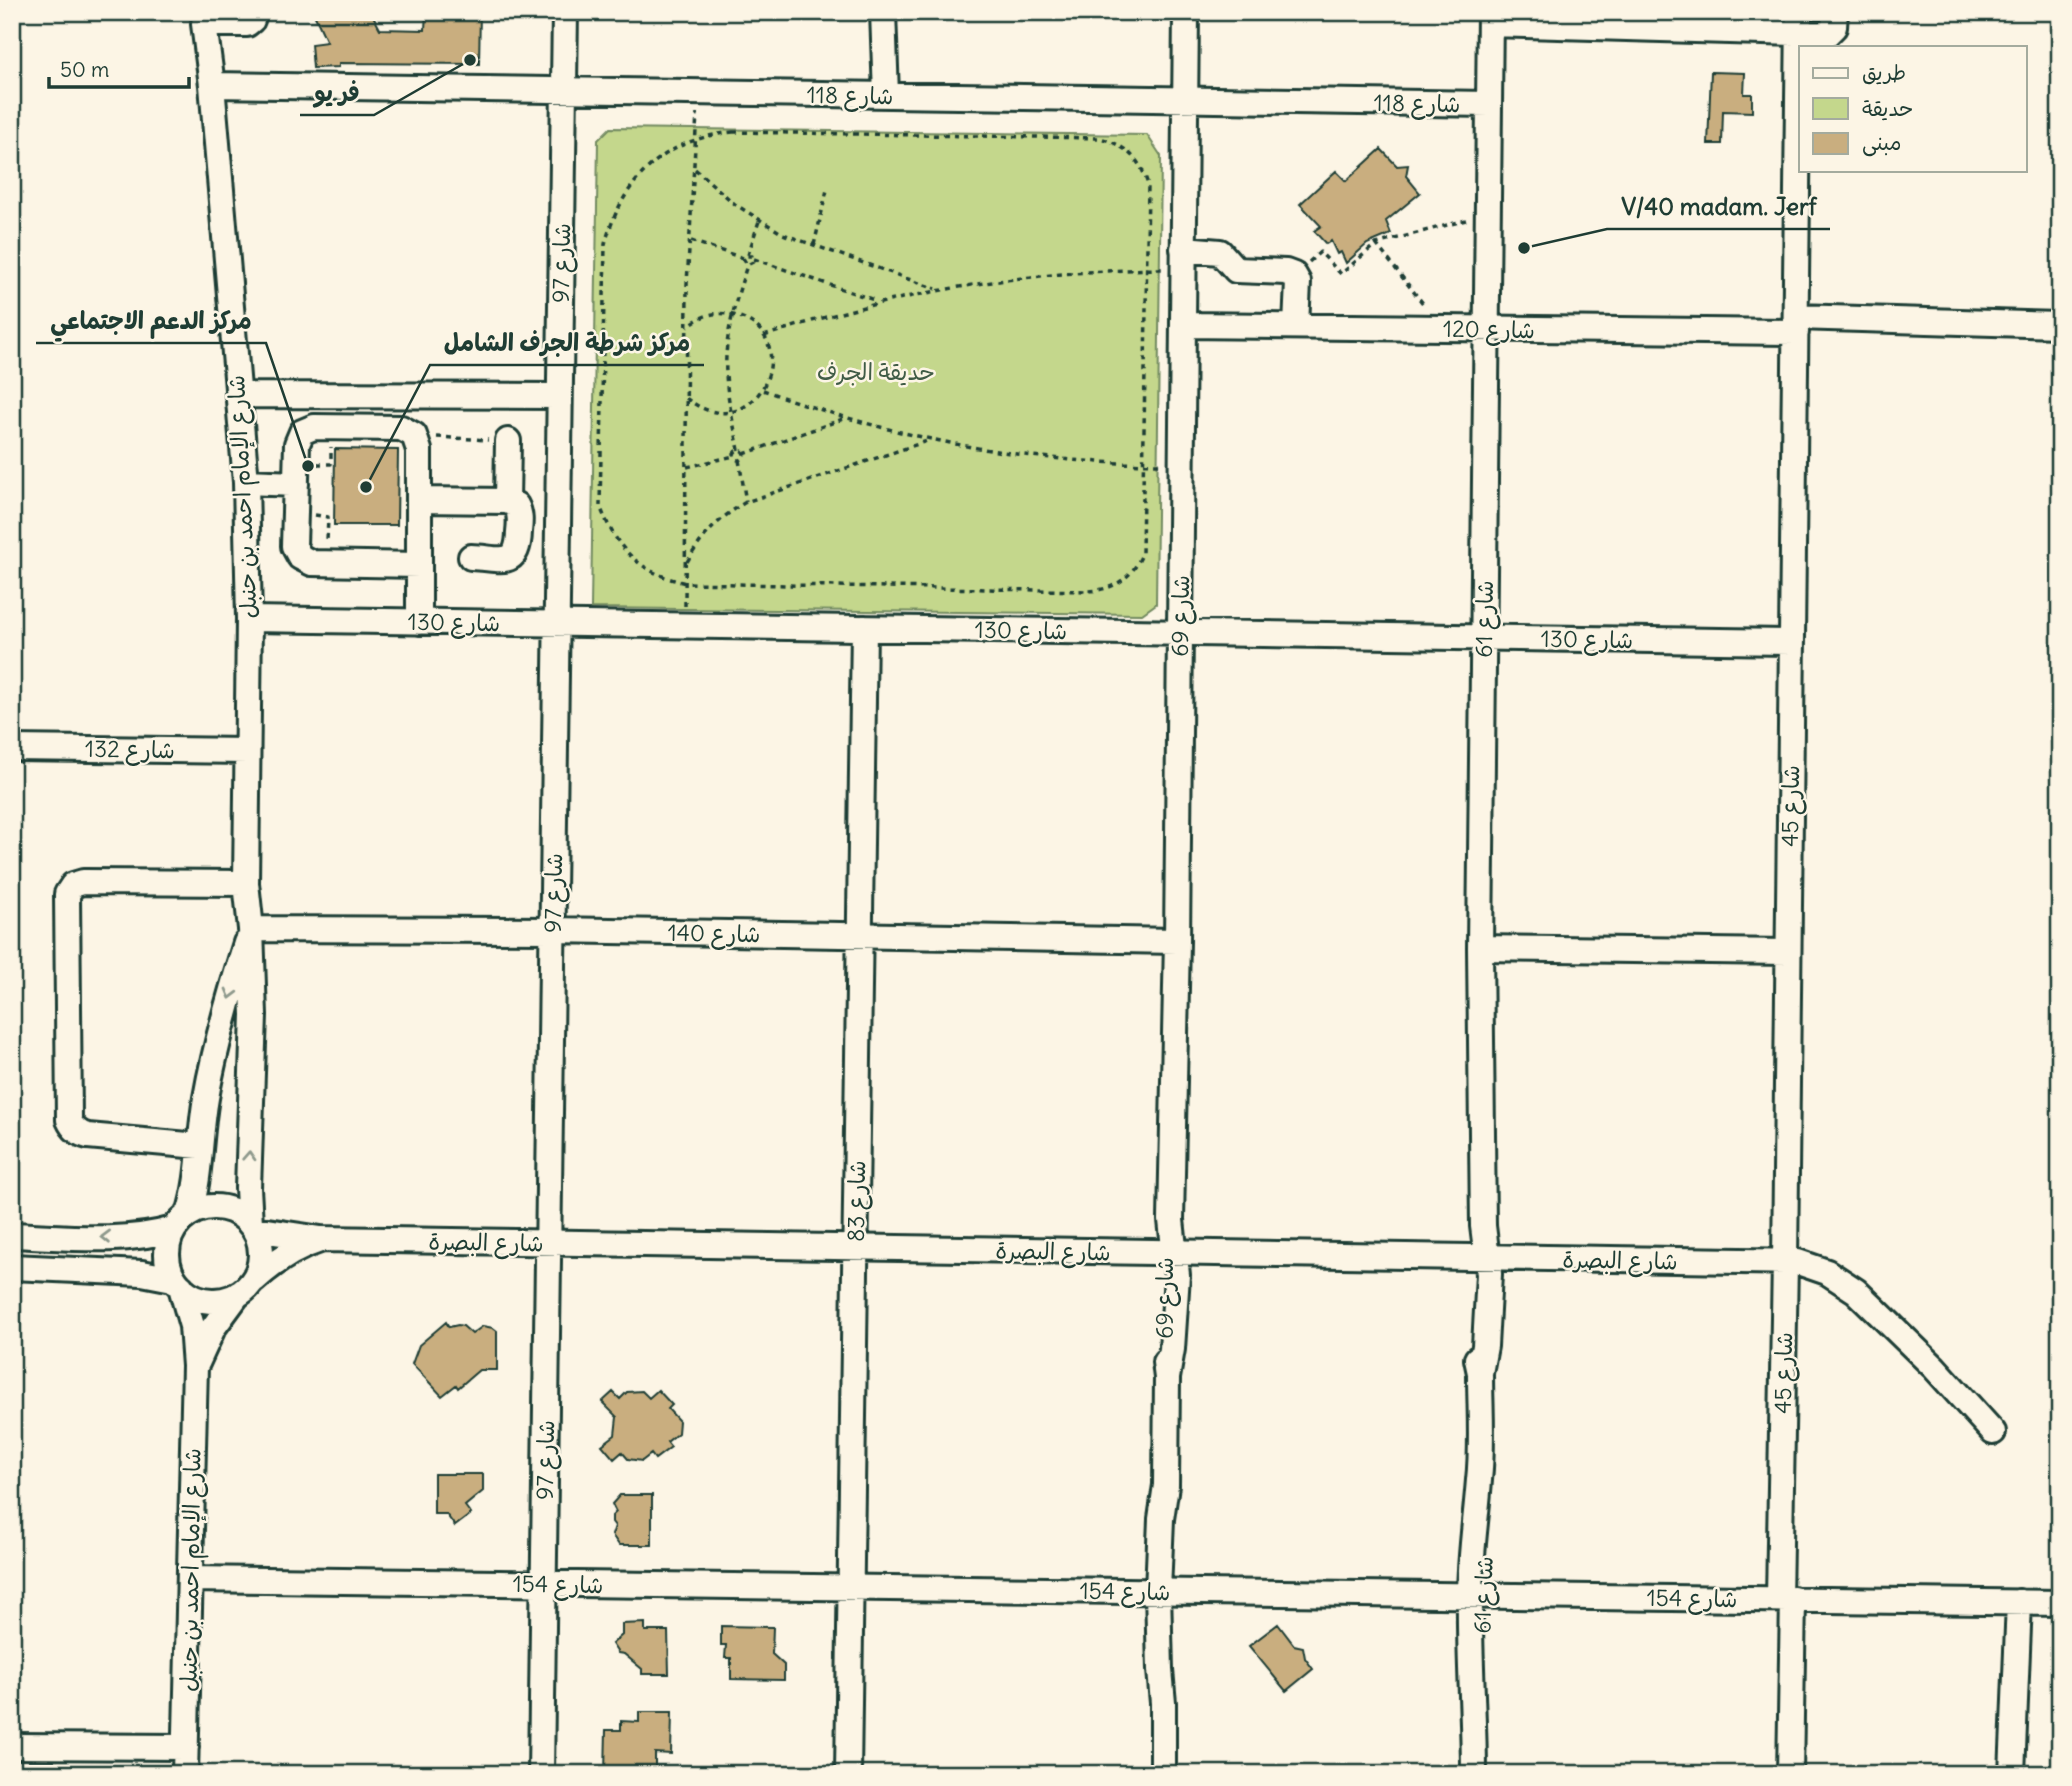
<svg xmlns="http://www.w3.org/2000/svg" width="2072" height="1786" font-family="Delius,'Playpen Sans Arabic',sans-serif">
	<rect width="100%" height="100%" fill="#fcf5e5"/>
	<filter id="ink" filterUnits="userSpaceOnUse"><feTurbulence type="fractalNoise" baseFrequency=".0143" numOctaves="2"/><feDisplacementMap in="SourceGraphic" scale="14" xChannelSelector="R" yChannelSelector="G"/><feConvolveMatrix kernelMatrix="1 2 1 2 8 2 1 2 1" color-interpolation-filters="sRGB"/></filter>
	<g filter="url(#ink)">
		<!-- green -->
		<path fill="#c4d78c" stroke="#728a60" stroke-width="2" d="M610,128L1147,135L1161,156L1156,604L1142,614L591,608L598,140Z"/>
		<!-- building -->
		<path fill="#c9ae7f" stroke="#1f3d34" stroke-width="2" d="M313,12H371L380,29L425,30L426,12H480L479,64L339,63V67L313,68L311,44L327,42Z
			M1711,72L1745,73L1744,94H1752V112L1723,111L1722,144H1708Z
			M1381,149L1397,166L1408,165L1406,176L1420,193L1386,221L1391,234L1367,244L1346,263L1341,252L1337,254L1331,241L1326,244L1314,231L1321,226L1300,204L1336,171L1346,181Z
			M335,449L398,450L397,525H334Z
			M446,1322L449,1327L458,1325L463,1326L472,1334L483,1326L493,1328L497,1331V1370H479L458,1388L456,1385L442,1396L412,1364L419,1345Z
			M658,1390L672,1405L668,1409L679,1421L678,1433L667,1442L671,1447L655,1459L651,1454L642,1461L628,1459L622,1452L614,1459L602,1445L615,1435L617,1417L602,1402L613,1392L620,1399L627,1392L642,1391L649,1398Z
			M434,1474H483V1491L465,1506L471,1514L455,1526L446,1514H434Z
			M620,1495H652V1545H619L612,1535L615,1526L612,1522V1516L616,1512L612,1504Z
			M645,1623V1631H668L669,1674H642V1669L624,1654L618,1653L612,1644L622,1635V1624Z
			M1278,1624L1294,1645L1303,1647L1305,1658L1313,1669L1286,1691L1249,1646Z
			M721,1626L773,1627L772,1654L784,1665V1680L731,1679V1658H725L726,1645H721Z
			M639,1712H672L671,1754L655,1753V1774H605L606,1730H621V1721L639,1722Z"/>
		<g fill="none" stroke-linecap="round" stroke-linejoin="round">
			<!-- minor casing -->
			<g stroke="#1f3d34" stroke-width="30">
				<path id="minor" d="M206,12L204,24L212,85L246,482L249,619L246,883L251,929L254,1015L248,1188L250,1224
					M883,12L886,95
					M204,24H247L252,20L254,12
					M1490,24L1827,34L1834,27L1835,12
					M212,85L1489,104
					M1183,249L1220,252L1236,270L1286,272L1294,275L1298,282L1296,326
					M1796,317L2060,325
					M1183,325L1796,332
					M238,395L559,396
					M314,427L401,428L414,435L419,450V565L312,563L300,557L294,546L297,444L302,432Z
					M246,482L296,484
					M419,500L507,501L516,505C521,514 520,523 519,532C518,569 501,558 471,557
					M507,501L508,441
					M419,565V622
					M249,619L1792,642
					M12,748L247,751
					M251,929L552,930L1177,941
					M1480,948L1788,952
					M199,1146L88,1136C79,1134 73,1129 69,1120L67,894L73,885L83,882L246,883
					M167 1254a47 47 0 1 1 94 0a47 47 0 1 1-94 0Z
					M189,1214C201,1177 199,1137 206,1098C215,1046 230,994 246,943
					M254,1229L321,1239L1798,1262L1827,1272L1856,1291L1934,1367L1993,1432
					M12,1235C65,1237 123,1244 174,1229
					M12,1267L142,1273L173,1279
					M254,1280C274,1262 294,1248 320,1240
					M181,1287L192,1326L195,1366L185,1774
					M197,1363L213,1328L238,1294
					M1480,1373L1485,1346L1489,1274L1483,1226L1480,948L1490,12
					M1167,1378L1172,1349L1177,1275L1171,1220L1177,941L1186,12
					M190,1579L2060,1603
					M1779,1599L1785,1262L1799,12
					M12,1746L186,1747
					M541,1774L565,12
					M848,1774L864,628
					M1163,1774V1703L1160,1670L1158,1591L1161,1519L1166,1485L1167,1378L1165,1362
					M1474,1774C1474,1715 1469,1657 1470,1597C1470,1558 1476,1519 1479,1480C1483,1445 1480,1408 1480,1373L1477,1359
					M1790,1774L1793,1599
					M2012,1774L2019,1602"/>
			</g>
			<!-- path -->
			<path stroke="#1f3d34" stroke-width="3.5" stroke-dasharray="5 5" stroke-linecap="butt" d="M733,132L1100,138C1126,145 1141,160 1148,185L1142,554C1132,578 1114,590 1088,591L686,583C640,573 617,550 600,506L605,244C623,178 665,139 733,132Z
				M695,169L736,205L783,234L936,289
				M691,241L743,258L745,256H752L753,262L747,265L743,258
				M1376,244L1425,306
				M814,245L827,190
				M748,255L759,221
				M754,259L877,301
				M1309,262L1320,252L1341,274L1376,244L1466,220
				M764,336C898,292 1022,271 1164,269
				M763,390C894,438 1022,463 1161,464
				M686,398C756,454 810,333 733,315C716,311 702,315 688,326
				M437,437L488,440
				M734 455a5 5 0 1 1 10 0a5 5 0 1 1-10 0Z
				M739,450C734,425 727,399 726,373C724,336 736,301 747,265
				M744,454L843,419
				M739,460L746,502
				M317,464H331V447
				M687,467L734,456
				M315,515L328,517L327,541
				M687,562C702,536 720,517 746,502L927,441
				M685,606L687,284L697,113"/>
			<!-- minor -->
			<use href="#minor" stroke="#fcf5e5" stroke-width="24"/>
		</g>
		<!-- one-way arrows -->
		<defs><path id="oneway-chevron" d="M-2-3.5L2.5 0L-2 3.5" fill="none" stroke-width="1.6" stroke-linecap="round" stroke-linejoin="round" transform="scale(1.75)"/></defs>
		<g stroke="#8e998c">
			<use href="#oneway-chevron" transform="translate(231 994) rotate(105)"/>
			<use href="#oneway-chevron" transform="translate(249 1156) rotate(-87)"/>
			<use href="#oneway-chevron" transform="translate(106 1237) rotate(-179)"/>
		</g>
	</g>
	<g text-anchor="middle" dominant-baseline="central" stroke-width="5" stroke-linejoin="round" paint-order="stroke">
		<!-- street labels -->
		<g font-size="23" fill="#1f3d34" stroke="#fcf5e5">
			<text transform="translate(850 95) rotate(1)">شارع 118</text>
			<text transform="translate(1417 103) rotate(1)">شارع 118</text>
			<text transform="translate(561 263) rotate(-89)">شارع 97</text>
			<text transform="translate(1489 329) rotate(1)">شارع 120</text>
			<text transform="translate(242 497) rotate(-93)">شارع الإمام احمد بن حنبل</text>
			<text transform="translate(1180 616) rotate(-89)">شارع 69</text>
			<text transform="translate(1484 619) rotate(-89)">شارع 61</text>
			<text transform="translate(454 622) rotate(1)">شارع 130</text>
			<text transform="translate(1021 630) rotate(1)">شارع 130</text>
			<text transform="translate(1587 639) rotate(1)">شارع 130</text>
			<text transform="translate(130 749) rotate(1)">شارع 132</text>
			<text transform="translate(1790 806) rotate(-89)">شارع 45</text>
			<text transform="translate(553 893) rotate(-89)">شارع 97</text>
			<text transform="translate(714 933) rotate(1)">شارع 140</text>
			<text transform="translate(856 1201) rotate(-89)">شارع 83</text>
			<text transform="translate(486 1242) rotate(1)">شارع البصرة</text>
			<text transform="translate(1053 1251) rotate(1)">شارع البصرة</text>
			<text transform="translate(1620 1260) rotate(1)">شارع البصرة</text>
			<text transform="translate(1164 1298) rotate(-90)">شارع 69</text>
			<text transform="translate(1783 1373) rotate(-89)">شارع 45</text>
			<text transform="translate(545 1460) rotate(-89)">شارع 97</text>
			<text transform="translate(190 1570) rotate(-89)">شارع الإمام احمد بن حنبل</text>
			<text transform="translate(558 1584) rotate(1)">شارع 154</text>
			<text transform="translate(1125 1591) rotate(1)">شارع 154</text>
			<text transform="translate(1483 1595) rotate(-88)">شارع 61</text>
			<text transform="translate(1692 1598) rotate(1)">شارع 154</text>
		</g>
		<!-- park labels -->
		<g font-size="23" fill="#405c46" stroke="#fcf5e5">
			<text x="876" y="371">حديقة الجرف</text>
		</g>
	</g>
	<!-- callouts -->
	<path fill="none" stroke="#1f3d34" stroke-width="2.5" d="M470 60L374 115H300M1524 248L1607 229H1830M308 466L266 343H36M366 487L430 365H704"/>
	<g fill="#1f3d34" stroke="#fcf5e5" stroke-width="2.5">
		<circle cx="470" cy="60" r="7"/>
		<circle cx="1524" cy="248" r="7"/>
		<circle cx="308" cy="466" r="7"/>
		<circle cx="366" cy="487" r="7"/>
	</g>
	<g font-size="24" text-anchor="middle" font-weight="bold" fill="#1f3d34" stroke="#fcf5e5" stroke-width="5" stroke-linejoin="round" paint-order="stroke">
		<text x="337" y="101">فر يو</text>
		<text x="1719" y="215">V/40 madam. Jerf</text>
		<text x="151" y="329">مركز الدعم الاجتماعي</text>
		<text x="567" y="351">مركز شرطة الجرف الشامل</text>
	</g>
	<!-- margin -->
	<rect width="2072" height="1786" fill="none" stroke="#fcf5e5" stroke-width="42"/>
	<rect x="21" y="21" width="2030" height="1744" fill="none" stroke="#1f3d34" stroke-width="2.5" filter="url(#ink)"/>
	<!-- legend -->
	<rect x="1799" y="46" width="228" height="126" fill="#fcf5e5" stroke="#a4ab9e" stroke-width="2"/>
	<rect x="1813" y="68" width="35" height="10" fill="#fcf5e5" stroke="#a4ab9e" stroke-width="2"/>
	<text x="1862" y="80" font-size="21" fill="#1f3d34">طريق</text>
	<rect x="1813" y="98" width="35" height="21" fill="#c4d78c" stroke="#a4ab9e" stroke-width="2"/>
	<text x="1862" y="116" font-size="21" fill="#1f3d34">حديقة</text>
	<rect x="1813" y="133" width="35" height="21" fill="#c9ae7f" stroke="#a4ab9e" stroke-width="2"/>
	<text x="1862" y="150" font-size="21" fill="#1f3d34">مبنى</text>
	<!-- scale -->
	<path d="M49 77v10h140v-10" fill="none" stroke="#1f3d34" stroke-width="3.5"/>
	<text x="60" y="77" font-size="21" fill="#1f3d34" stroke="#fcf5e5" stroke-width="5" paint-order="stroke">50 m</text>
</svg>
